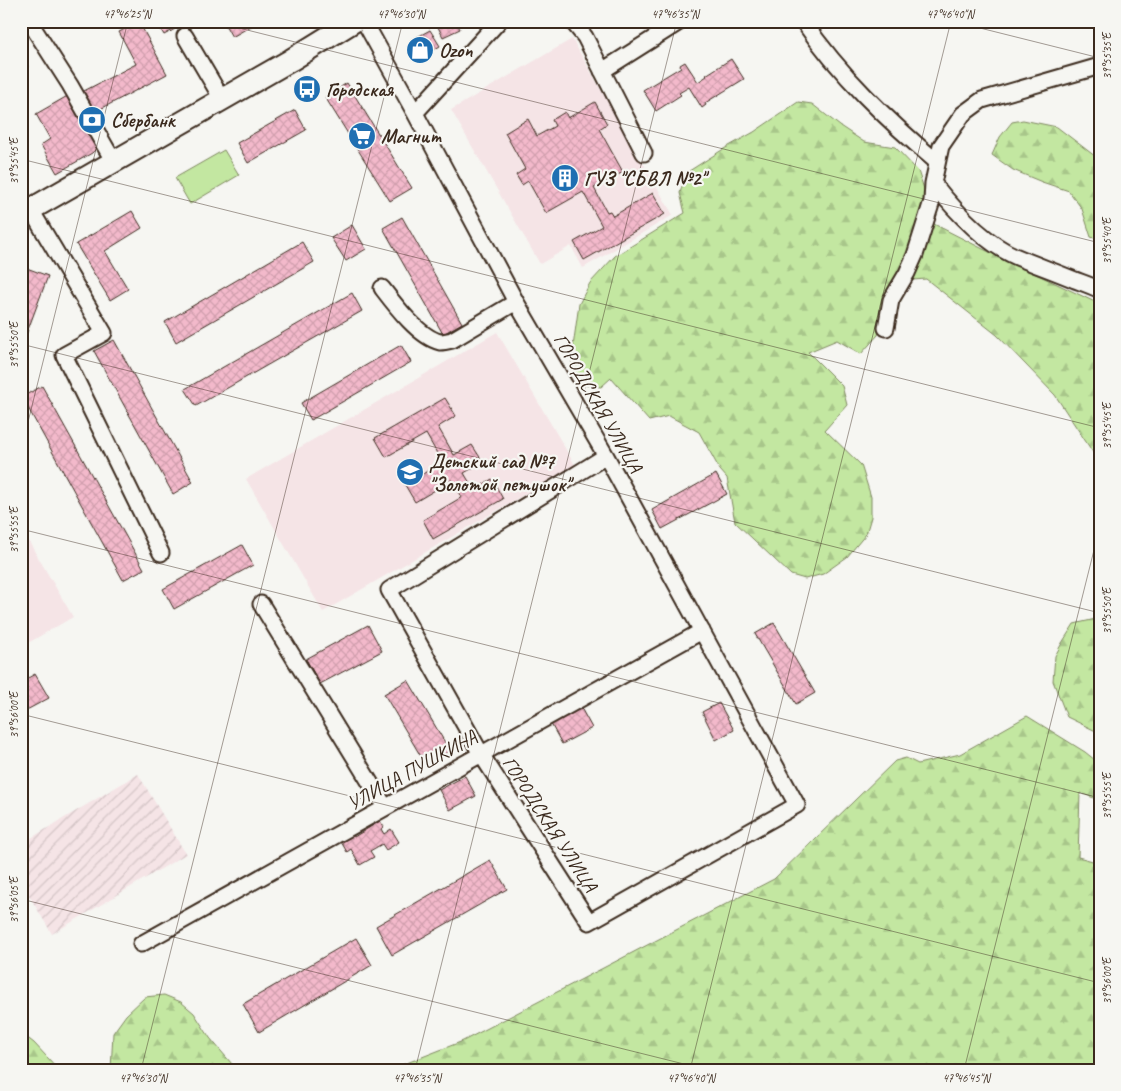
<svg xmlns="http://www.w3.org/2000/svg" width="1121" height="1091" font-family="Caveat,sans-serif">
	<defs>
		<pattern id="industrial-furrows" width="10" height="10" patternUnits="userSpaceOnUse" patternTransform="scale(1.25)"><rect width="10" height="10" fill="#f5e4e6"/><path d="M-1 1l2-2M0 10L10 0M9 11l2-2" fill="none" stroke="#d3c4c5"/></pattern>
		<pattern id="forest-firs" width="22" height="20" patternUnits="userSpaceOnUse" patternTransform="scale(1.25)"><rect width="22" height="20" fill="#c3e7a1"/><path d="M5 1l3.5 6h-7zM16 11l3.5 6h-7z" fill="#a8c68a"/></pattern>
		<pattern id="building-cross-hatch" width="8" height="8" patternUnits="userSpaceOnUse" patternTransform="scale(1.25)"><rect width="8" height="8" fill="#f3b9cb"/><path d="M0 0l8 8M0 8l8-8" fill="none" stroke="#d19fae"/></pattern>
	</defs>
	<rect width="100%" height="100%" fill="#f6f6f2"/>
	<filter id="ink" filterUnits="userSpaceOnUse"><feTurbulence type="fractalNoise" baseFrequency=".02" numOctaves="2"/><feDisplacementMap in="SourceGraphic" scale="10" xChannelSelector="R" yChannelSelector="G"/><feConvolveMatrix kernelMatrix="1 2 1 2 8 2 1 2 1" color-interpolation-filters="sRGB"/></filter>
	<g filter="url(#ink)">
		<!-- built -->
		<path fill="#f5e4e6" d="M572,39L673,215L583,268L571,246L540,264L451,110Z
			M497,332L575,465L323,612L246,479Z
			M21,528L73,617L21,647Z"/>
		<!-- industrial -->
		<path fill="url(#industrial-furrows)" d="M138,774L186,854L52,934L21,882V844Z"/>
		<!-- green -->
		<path fill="#c3e7a1" stroke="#7f8860" d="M224,150L239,175L190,204L175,178Z"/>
		<!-- forest -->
		<path fill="url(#forest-firs)" stroke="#7f8860" d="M798,102L812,104L840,126L864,142L895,147L918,171L927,198L930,222L983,249L1095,302L1100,305V463L1055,395L997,335L926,279L913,280L887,314L878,335L861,354L837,340L808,352L842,386L847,405L825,430L861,465L871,497V517L866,534L847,557L823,574L805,579L791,575L735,522L727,478L720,470L699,432L669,416L649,421L611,378L601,387L584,385L572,370V354L579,304L590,283L615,256L685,213L680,193L686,173L722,150L754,132Z
			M1023,120L1057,127L1100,160V240L1091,237L1082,209L1069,191L1042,182L1013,170L992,155L1000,137L1012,122Z
			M1100,618V733L1067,717L1053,681L1055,656L1062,643L1074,624Z
			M1027,716L1085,752L1100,764V800L1080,793L1078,857L1100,863V1070H389L463,1041L774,879L895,761L906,758L918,764L960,754Z
			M164,995L181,1002L194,1013L210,1038L237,1070H111L113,1033L126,1015L145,997Z
			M21,1033L34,1043L59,1070H21Z"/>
		<!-- building -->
		<path fill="url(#building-cross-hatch)" stroke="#3b2a1e" d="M156,21H190L164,35Z
			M223,21H260L232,37Z
			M446,21H456L460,29L443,37L437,25Z
			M139,22L167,74L93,113L82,92L136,64L119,32Z
			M430,30L440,46L420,58L410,41Z
			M21,55L28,67L21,71Z
			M731,59L744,79L705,103L706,105L702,108L689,87L679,93L681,95L656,111L643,90L681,67L680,65L685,62L698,82L707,76L706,75Z
			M347,83L412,188L390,201L325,97Z
			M71,94L97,143L95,150L92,153L57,173L41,145L50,139L36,114Z
			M595,102L607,124L599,129L623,172L594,188L607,212L610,211L613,216L653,193L665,214L584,260L574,242L602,226L583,192L546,213L528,181L522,185L516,175L525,169L505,133L528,119L537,136L555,126L552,120L565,112L568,118Z
			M295,110L306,130L248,163L237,143Z
			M132,211L142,228L105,251L128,289L110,300L76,244Z
			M402,217L462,323L443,334L383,228Z
			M352,225L366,249L346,261L331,238Z
			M302,242L314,262L176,342L165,322Z
			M24,267L48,276L23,343L21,342V274Z
			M352,293L362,311L196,406L185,389Z
			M114,340L193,482L173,494L94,351Z
			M401,345L411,362L311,420L301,403Z
			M42,386L144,569L123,580L22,397Z
			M445,398L456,416L438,427L454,455L472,445L483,462L464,473L474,490L492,479L503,499L433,539L423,520L462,497L452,480L415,502L405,485L442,462L426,434L386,457L375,438Z
			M716,474L727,494L662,529L652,510Z
			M242,545L253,565L174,609L163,589Z
			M774,623L815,693L796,704L755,634Z
			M368,625L382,651L320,684L306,659Z
			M35,674L49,698L21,713V682Z
			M408,680L450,751L426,765L384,694Z
			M719,703L734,730L716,740L702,712Z
			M581,708L592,728L562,744L551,724Z
			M465,776L476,796L450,810L439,790Z
			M380,821L384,827L381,829L384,834L391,829L399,842L386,850L382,844L370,851L374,857L360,865L351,849L347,852L340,840L352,832L354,837Z
			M490,860L507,889L392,955L376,926Z
			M356,938L372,965L259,1032L243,1004Z"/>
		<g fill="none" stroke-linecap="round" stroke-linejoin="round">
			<!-- minor casing -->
			<g stroke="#3b2a1e" stroke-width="19">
				<path id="minor" d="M29,21L70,85L114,162
					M364,21L415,113L516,302L606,456L797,805L589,922L481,754L389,590L606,456
					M572,21L585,37L644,153
					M803,21C840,75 887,120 937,162
					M185,36L222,99
					M602,71L681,21
					M415,113L499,21
					M933,183C955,211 984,243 1017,257C1036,265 1056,272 1075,280C1083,283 1092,286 1100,290
					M31,210L104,333L64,355L161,553
					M382,288C395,305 419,337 440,342C444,342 448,341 452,340L516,302
					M886,328L891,300L907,273L915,255L932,201L933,183L941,146L963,114L982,100L1100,66
					M261,604L385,807
					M141,944L702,631"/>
			</g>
			<!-- highway casing -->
			<g stroke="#3b2a1e" stroke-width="25">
				<path id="highway" d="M21,215L291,60L354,21"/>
			</g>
			<!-- minor -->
			<use href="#minor" stroke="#f6f6f2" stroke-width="15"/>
			<!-- highway -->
			<use href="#highway" stroke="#f6f6f2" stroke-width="21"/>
		</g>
	</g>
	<!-- ticks -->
	<path fill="none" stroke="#3b2a1e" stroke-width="1" stroke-opacity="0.45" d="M211,21L1100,243M952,21L1100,58M21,159L1100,428M21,344L1100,613M21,450L128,21M21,529L1100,798M21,714L1100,983M21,899L708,1070M141,1070L403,21M415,1070L677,21M690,1070L951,21M964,1070L1100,526"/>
	<!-- icons -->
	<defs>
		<g id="shop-disc" transform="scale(1.4375)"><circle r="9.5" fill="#1f6fb2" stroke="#f6f6f2"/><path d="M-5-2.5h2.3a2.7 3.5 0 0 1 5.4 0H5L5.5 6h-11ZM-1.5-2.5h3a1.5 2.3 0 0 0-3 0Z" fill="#fff"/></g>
		<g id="bus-disc" transform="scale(1.4375)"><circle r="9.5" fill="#1f6fb2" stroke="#f6f6f2"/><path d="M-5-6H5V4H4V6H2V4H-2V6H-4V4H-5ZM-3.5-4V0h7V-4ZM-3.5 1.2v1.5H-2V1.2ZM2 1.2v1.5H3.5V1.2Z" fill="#fff"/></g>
		<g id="bank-disc" transform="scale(1.4375)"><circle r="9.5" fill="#1f6fb2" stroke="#f6f6f2"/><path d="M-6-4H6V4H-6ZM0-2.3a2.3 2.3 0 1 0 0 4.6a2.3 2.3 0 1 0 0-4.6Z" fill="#fff"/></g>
		<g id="supermarket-disc" transform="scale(1.4375)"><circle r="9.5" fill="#1f6fb2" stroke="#f6f6f2"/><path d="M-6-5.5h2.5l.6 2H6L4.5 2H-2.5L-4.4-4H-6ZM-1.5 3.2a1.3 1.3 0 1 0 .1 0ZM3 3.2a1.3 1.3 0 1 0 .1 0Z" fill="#fff"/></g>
		<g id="building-disc" transform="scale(1.4375)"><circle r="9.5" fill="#1f6fb2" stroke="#f6f6f2"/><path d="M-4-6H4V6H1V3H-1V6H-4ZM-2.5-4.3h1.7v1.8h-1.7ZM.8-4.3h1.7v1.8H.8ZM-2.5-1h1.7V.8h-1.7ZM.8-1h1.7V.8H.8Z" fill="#fff"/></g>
		<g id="school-disc" transform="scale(1.4375)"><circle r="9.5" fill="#1f6fb2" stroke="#f6f6f2"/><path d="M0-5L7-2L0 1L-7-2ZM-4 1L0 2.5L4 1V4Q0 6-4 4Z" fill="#fff"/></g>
	</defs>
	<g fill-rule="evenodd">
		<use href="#shop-disc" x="420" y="50"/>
		<use href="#bus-disc" x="307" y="89"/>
		<use href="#bank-disc" x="92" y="120"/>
		<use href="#supermarket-disc" x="362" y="136"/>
		<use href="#building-disc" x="565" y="178"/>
		<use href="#school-disc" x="410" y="472"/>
	</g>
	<g text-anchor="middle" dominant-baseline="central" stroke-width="4.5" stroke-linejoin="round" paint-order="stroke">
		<!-- poi labels -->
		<g font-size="20" font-weight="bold" fill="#3b2a1e" stroke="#f6f6f2" text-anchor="start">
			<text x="439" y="50">Ozon</text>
			<text x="326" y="89">Городская</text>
			<text x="111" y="120">Сбербанк</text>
			<text x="381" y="136">Магнит</text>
			<text x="584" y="178">ГУЗ "СБВЛ №2"</text>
			<text x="429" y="461">Детский сад №7<tspan x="429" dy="23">"Золотой петушок"</tspan></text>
		</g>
		<!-- street labels -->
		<g font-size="20" fill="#3b2a1e" stroke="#f6f6f2">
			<text transform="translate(598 403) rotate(60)">ГОРОДСКАЯ УЛИЦА</text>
			<text transform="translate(412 770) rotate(-29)">УЛИЦА ПУШКИНА</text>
			<text transform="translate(550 824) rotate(57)">ГОРОДСКАЯ УЛИЦА</text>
		</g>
	</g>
	<!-- margin -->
	<rect width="1121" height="1091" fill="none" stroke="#f6f6f2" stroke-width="55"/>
	<rect x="28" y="28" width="1066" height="1036" fill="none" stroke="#3b2a1e" stroke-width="2"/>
	<g font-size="12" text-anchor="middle" fill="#3b2a1e">
		<text x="127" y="18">47°46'25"N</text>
		<text x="401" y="18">47°46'30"N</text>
		<text x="675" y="18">47°46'35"N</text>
		<text x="950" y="18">47°46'40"N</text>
		<text transform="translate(1107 56) rotate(-90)" y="4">39°55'35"E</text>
		<text transform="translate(14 161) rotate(-90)" y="4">39°55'45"E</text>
		<text transform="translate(1107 241) rotate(-90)" y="4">39°55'40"E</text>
		<text transform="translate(14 345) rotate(-90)" y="4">39°55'50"E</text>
		<text transform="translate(1107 426) rotate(-90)" y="4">39°55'45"E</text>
		<text transform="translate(14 530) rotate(-90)" y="4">39°55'55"E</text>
		<text transform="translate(1107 611) rotate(-90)" y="4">39°55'50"E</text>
		<text transform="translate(14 715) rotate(-90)" y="4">39°56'00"E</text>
		<text transform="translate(1107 796) rotate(-90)" y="4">39°55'55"E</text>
		<text transform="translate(14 900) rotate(-90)" y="4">39°56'05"E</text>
		<text transform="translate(1107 981) rotate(-90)" y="4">39°56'00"E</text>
		<text x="143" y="1082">47°46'30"N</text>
		<text x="417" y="1082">47°46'35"N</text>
		<text x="691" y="1082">47°46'40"N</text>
		<text x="966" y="1082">47°46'45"N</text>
	</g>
</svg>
